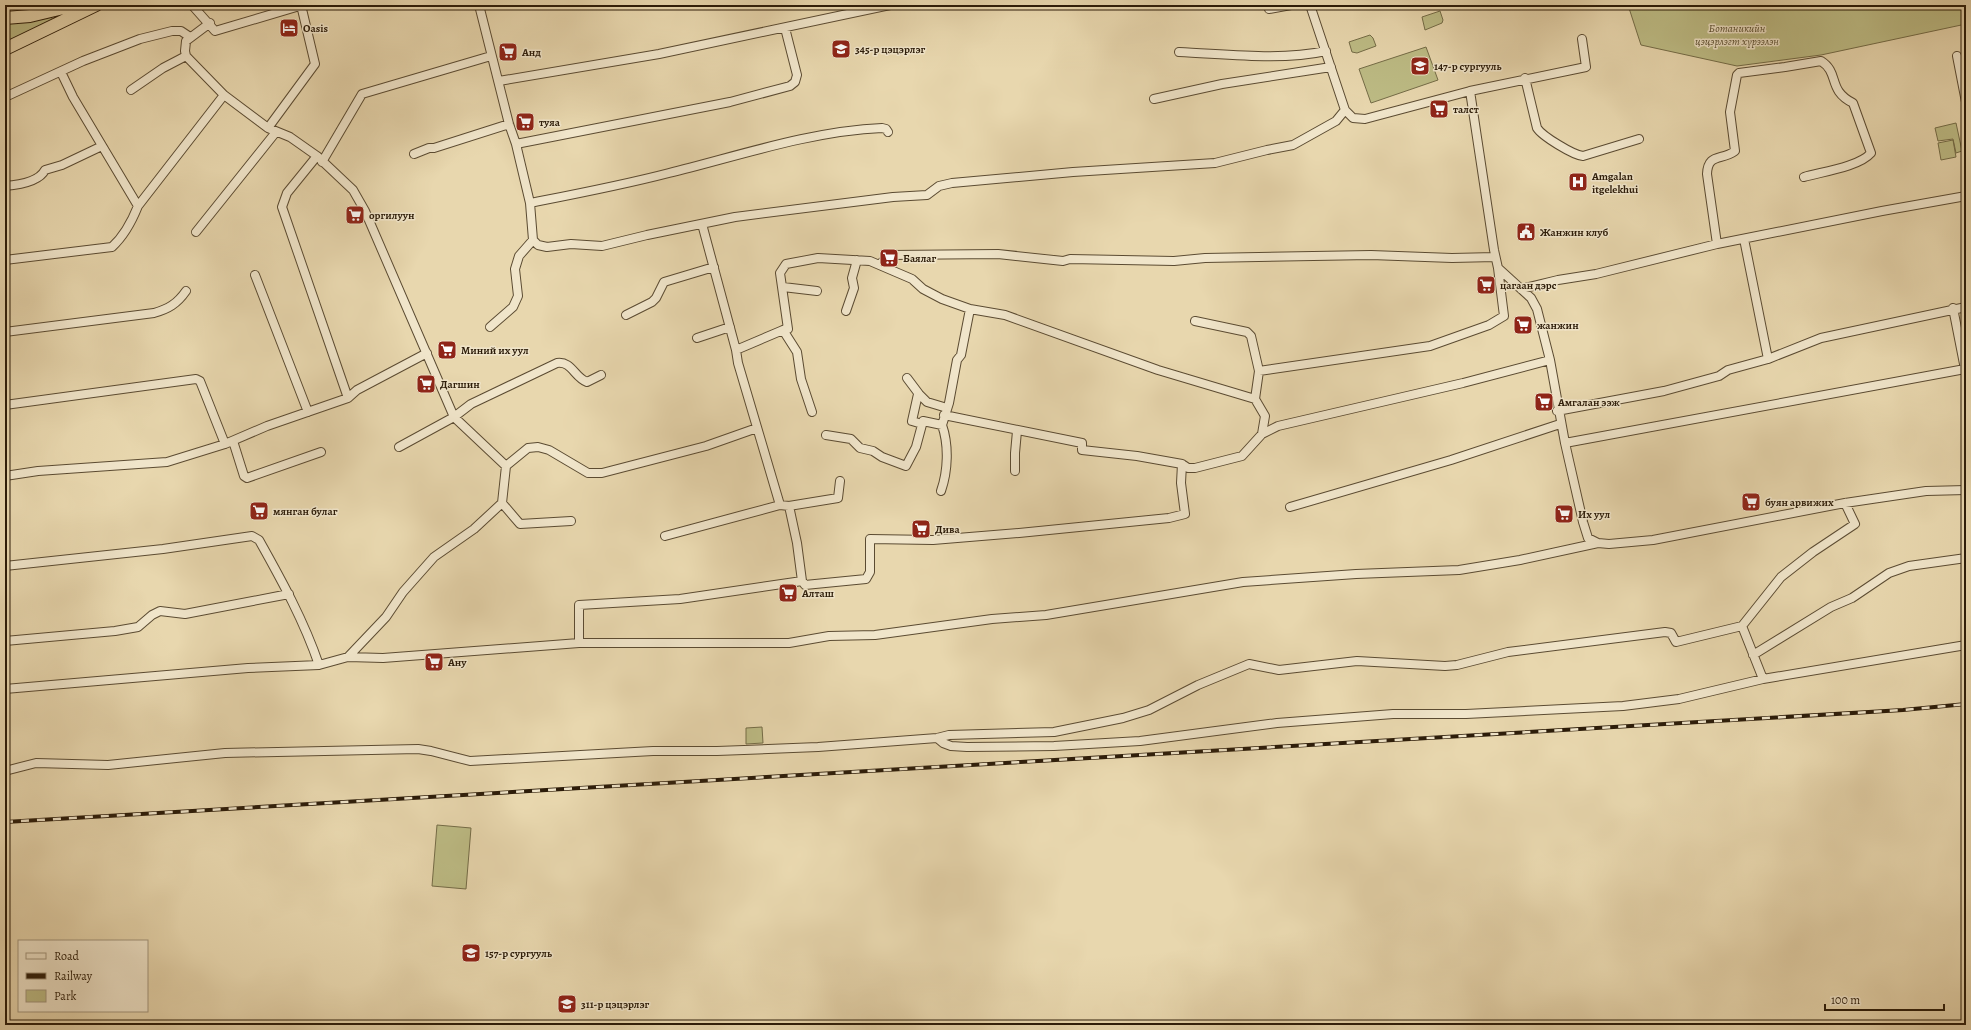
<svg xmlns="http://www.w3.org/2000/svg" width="1971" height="1030" font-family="Alegreya,serif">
	<rect width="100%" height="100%" fill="#e8d7ae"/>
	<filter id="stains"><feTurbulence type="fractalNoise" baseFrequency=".005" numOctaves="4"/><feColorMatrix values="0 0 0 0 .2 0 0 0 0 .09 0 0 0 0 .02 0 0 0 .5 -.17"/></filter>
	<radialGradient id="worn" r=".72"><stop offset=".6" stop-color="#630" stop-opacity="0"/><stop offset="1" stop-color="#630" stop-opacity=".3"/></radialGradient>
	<!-- green -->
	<path fill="#bdbc85" stroke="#746c47" d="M1628,5H1966V24L1821,55L1737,66L1641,45Z
		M1440,11L1443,20L1442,23L1425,30L1422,17Z
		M51,17L53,20L5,43V23Z
		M1370,35L1373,38L1376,46L1357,53L1352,52L1349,42Z
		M1426,47L1438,80L1371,103L1359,69Z
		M1956,123L1962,151L1956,153L1953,139L1938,141L1935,128Z
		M1953,140L1956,157L1941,160L1938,143Z
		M762,727L763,743L746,744V728Z
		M437,825L471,828L466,889L432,886Z"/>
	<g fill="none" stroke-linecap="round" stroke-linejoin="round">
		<!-- minor casing -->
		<g stroke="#5b4b32" stroke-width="10">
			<path id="minor" d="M192,5L215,31L303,5
				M479,5L509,124L516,144L530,203L533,240L538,245L547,247L571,244L602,246L647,235L735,217L893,197L927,195L939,186L952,183L1073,172L1215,163L1267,150L1293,145L1336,121L1345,110
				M1310,5L1345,110L1353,118L1365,119L1470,91L1494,250L1498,268L1531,298L1537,309L1550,360L1565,443L1583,522L1588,538L1598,543L1609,544L1653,540L1845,503L1926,491L1966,490
				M1269,9L1291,5
				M210,23L186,41L185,51L186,56L224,95L268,128L290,137L317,156L353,190L365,211L454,417L506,466L502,503L474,529L434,557L403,592L386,617L348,657
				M1179,52C1226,54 1281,61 1326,51
				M1957,56L1966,102
				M61,72L73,97L138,206L224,95
				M1525,78L1537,128C1542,136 1573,155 1583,156L1639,139
				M499,81L659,54L890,5
				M131,90L163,68L186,56
				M1470,91L1586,67L1582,39
				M5,97L83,61L140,39L172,31H181L190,37
				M1154,99L1222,84L1331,67
				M268,128L315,64L301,5
				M516,144L730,102L790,86L795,82L797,75L785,28
				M414,154L429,148H434L509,124
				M317,156L287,193L282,207L348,398
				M322,162L362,94L491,56
				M5,186C17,185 39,182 45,170L62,165L102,146
				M530,203C576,194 623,185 669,173C738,156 811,131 882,128L886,129L888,132
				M702,224L736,350L738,363L780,505L789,506L797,543L802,581L805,585L866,579L870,572V539L933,540L1019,533L1169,518L1185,514L1181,483L1182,464L1188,468H1195L1242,456L1262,434L1265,416L1255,399L1259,371L1430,346L1489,325L1504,316L1498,268
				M196,232L276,132
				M1744,239L1768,359
				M1717,244L1707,174C1708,153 1721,161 1735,151L1730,112L1737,75L1739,73L1785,67L1821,61C1840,73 1827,90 1853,103L1871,153C1859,167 1821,172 1804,177
				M5,260L112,247C124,236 132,221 138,206
				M880,264L890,255L998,254L1063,261L1070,259L1174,261L1205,258L1371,255L1452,258L1495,257
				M255,275L308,412
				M783,287L817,291
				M1521,289L1558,280L1596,274L1717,244L1882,211L1966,196
				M846,311L854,288L852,278L857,260
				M626,315L652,302L656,298L664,282L714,267
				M1195,321L1247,332L1251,336L1259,371
				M490,327L513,307L518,296L515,269L519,256L533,240
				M5,332L154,313C168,309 177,304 186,291
				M697,338L730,327
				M736,350L783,330
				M907,378L919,394L927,402L947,408
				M918,394L912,421L922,424
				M5,405L196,379L200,381L225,444
				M1557,411L1664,391L1719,376L1728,370L1768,359L1821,338L1966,307
				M812,412L801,379L797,352L783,330L788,329L780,273L786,264L818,258L870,261L912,279L923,289L942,299L970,309L1005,315L1158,370L1255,399
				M944,415L1082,443V450L1137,456L1182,464
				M1262,434L1278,426L1463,383L1550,360
				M826,435L851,439L860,448L873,451L882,457L906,466L916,447L923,421L942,425L949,403L957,360L961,355L970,309
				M233,441L244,476L247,478L321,452
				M1565,443L1965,369L1953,308
				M399,447L454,417L471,404L557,363C572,361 574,377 587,382L601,375
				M506,466L528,448L538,447L549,450L588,473H602L706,446L757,428
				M1015,471V453L1017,431
				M5,476L38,471L167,462L225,444L267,426L348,398L357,390L427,353
				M941,491C948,471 949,445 942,425
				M502,503L520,524L571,521
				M789,506L838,498L840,481
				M1290,507L1451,460L1560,424
				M665,536L780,505
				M5,566L163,549L252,536L259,540C282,581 304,621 319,665
				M1742,626L1763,679
				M5,641L115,631L138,627L152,615L160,611L185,614L289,594
				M579,643V605L680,599L802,581
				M1753,655L1831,607L1852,598L1889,573L1909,566L1966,558
				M5,689L248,668L319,665L348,657L383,658L579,643H789L829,636L875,635L992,619L1046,615L1243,582L1356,574L1459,570L1520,560L1598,543
				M937,738L943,743L951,746L967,747L1054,746L1140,741L1277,723L1393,714H1466L1623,706L1679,699L1763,679L1966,645
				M5,771L36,763L108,765L225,753L418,749L431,751L470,761L653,751H717L818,747L937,738L949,735L1054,732L1123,718L1149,710L1198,685L1249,664L1279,670L1357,661L1445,666L1457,665L1508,652L1665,632L1671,633L1676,642L1742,626L1781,577L1813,552L1855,524L1845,503"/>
		</g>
		<!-- highway casing -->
		<g stroke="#2c1c09" stroke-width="14">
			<path id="highway" d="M5,18L30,16L76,5
				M5,49L96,5"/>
		</g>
		<!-- minor -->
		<use href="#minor" stroke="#f0e5ca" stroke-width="8"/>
		<!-- highway -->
		<use href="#highway" stroke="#e8d7ae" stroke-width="12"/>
		<!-- rail casing -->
		<g stroke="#2c1c09" stroke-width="4">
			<path id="rail" d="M5,822L1903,710L1966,704"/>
		</g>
		<!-- rail -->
		<use href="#rail" stroke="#f0e5ca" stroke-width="2.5" stroke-dasharray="8" stroke-linecap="butt"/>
	</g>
	<!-- icons -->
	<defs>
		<g id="hotel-square" transform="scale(1)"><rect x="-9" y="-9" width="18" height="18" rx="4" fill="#8f2418" stroke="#f0e5ca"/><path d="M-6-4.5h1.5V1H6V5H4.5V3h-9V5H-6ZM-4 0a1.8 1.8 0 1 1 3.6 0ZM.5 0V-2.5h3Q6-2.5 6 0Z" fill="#fff"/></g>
		<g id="school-square" transform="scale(1)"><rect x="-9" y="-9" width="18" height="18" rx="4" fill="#8f2418" stroke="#f0e5ca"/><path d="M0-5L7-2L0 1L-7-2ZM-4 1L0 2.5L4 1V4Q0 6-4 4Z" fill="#fff"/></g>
		<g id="supermarket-square" transform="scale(1)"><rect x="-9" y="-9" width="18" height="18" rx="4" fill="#8f2418" stroke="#f0e5ca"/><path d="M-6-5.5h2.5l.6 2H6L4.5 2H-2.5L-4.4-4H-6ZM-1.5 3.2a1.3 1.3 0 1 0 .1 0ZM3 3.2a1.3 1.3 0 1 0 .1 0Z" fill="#fff"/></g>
		<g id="hospital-square" transform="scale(1)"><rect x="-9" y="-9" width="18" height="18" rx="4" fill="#8f2418" stroke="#f0e5ca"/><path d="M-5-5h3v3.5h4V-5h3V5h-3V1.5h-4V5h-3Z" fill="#fff"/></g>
		<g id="civic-square" transform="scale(1)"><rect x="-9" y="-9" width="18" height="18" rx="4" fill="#8f2418" stroke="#f0e5ca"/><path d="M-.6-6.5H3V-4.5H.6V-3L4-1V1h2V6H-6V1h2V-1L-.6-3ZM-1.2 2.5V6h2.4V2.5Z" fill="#fff"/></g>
	</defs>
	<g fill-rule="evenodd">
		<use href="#hotel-square" x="289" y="28"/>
		<use href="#school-square" x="841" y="49"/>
		<use href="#supermarket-square" x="508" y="52"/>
		<use href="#school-square" x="1420" y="66"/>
		<use href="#supermarket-square" x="1439" y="109"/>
		<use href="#supermarket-square" x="525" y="122"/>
		<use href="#hospital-square" x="1578" y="182"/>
		<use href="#supermarket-square" x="355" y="215"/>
		<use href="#civic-square" x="1526" y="232"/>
		<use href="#supermarket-square" x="889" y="258"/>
		<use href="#supermarket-square" x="1486" y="285"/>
		<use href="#supermarket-square" x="1523" y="325"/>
		<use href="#supermarket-square" x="447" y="350"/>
		<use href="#supermarket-square" x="426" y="384"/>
		<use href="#supermarket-square" x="1544" y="402"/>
		<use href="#supermarket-square" x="1751" y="502"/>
		<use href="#supermarket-square" x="259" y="511"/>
		<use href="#supermarket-square" x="1564" y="514"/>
		<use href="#supermarket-square" x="921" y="529"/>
		<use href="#supermarket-square" x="788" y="593"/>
		<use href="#supermarket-square" x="434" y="662"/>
		<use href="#school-square" x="471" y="953"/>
		<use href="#school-square" x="567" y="1004"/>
	</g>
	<g text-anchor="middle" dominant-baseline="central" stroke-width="3" stroke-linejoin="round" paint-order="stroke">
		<!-- poi labels -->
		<g font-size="11" font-weight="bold" fill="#2c1c09" stroke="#f0e5ca" text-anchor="start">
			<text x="303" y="28">Oasis</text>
			<text x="855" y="49">345-р цэцэрлэг</text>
			<text x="522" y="52">Анд</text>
			<text x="1434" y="66">147-р сургууль</text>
			<text x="1453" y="109">талст</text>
			<text x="539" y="122">туяа</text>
			<text x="1592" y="176">Amgalan<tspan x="1592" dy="13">itgelekhui</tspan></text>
			<text x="369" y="215">оргилуун</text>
			<text x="1540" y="232">Жанжин клуб</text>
			<text x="903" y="258">Баялаг</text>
			<text x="1500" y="285">цагаан дэрс</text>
			<text x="1537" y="325">жанжин</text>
			<text x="461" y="350">Миний их уул</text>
			<text x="440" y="384">Дагшин</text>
			<text x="1558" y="402">Амгалан ээж</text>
			<text x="1765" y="502">буян арвижих</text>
			<text x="273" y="511">мянган булаг</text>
			<text x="1578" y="514">Их уул</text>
			<text x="935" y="529">Дива</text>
			<text x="802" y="593">Алташ</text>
			<text x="448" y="662">Ану</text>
			<text x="485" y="953">157-р сургууль</text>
			<text x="581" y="1004">311-р цэцэрлэг</text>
		</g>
		<!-- park labels -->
		<g font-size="11" font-style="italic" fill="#584c2e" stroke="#f0e5ca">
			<text x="1737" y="28">Ботаникийн<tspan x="1737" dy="13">цэцэрлэгт хүрээлэн</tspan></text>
		</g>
	</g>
	<!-- margin -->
	<rect width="1971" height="1030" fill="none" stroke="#e8d7ae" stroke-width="20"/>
	<rect x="6" y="6" width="1959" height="1018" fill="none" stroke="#2c1c09" stroke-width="2"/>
	<rect x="10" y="10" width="1951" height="1010" fill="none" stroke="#2c1c09"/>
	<!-- legend -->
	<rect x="18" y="940" width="130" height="72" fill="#f0e5ca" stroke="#a2957d"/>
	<rect x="26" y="953" width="20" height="6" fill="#f0e5ca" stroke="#a2957d"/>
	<text x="54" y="960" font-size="12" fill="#2c1c09">Road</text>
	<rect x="26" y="973" width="20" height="6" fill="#2c1c09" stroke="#a2957d"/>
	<text x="54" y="980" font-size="12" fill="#2c1c09">Railway</text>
	<rect x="26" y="990" width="20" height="12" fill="#bdbc85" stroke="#a2957d"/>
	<text x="54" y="1000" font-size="12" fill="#2c1c09">Park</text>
	<!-- scale -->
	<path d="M1825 1004v6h119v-6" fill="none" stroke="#2c1c09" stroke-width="2"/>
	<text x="1831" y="1004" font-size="12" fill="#2c1c09" stroke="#f0e5ca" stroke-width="3" paint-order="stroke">100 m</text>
	<rect width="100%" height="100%" filter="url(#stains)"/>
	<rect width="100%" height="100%" fill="url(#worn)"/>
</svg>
